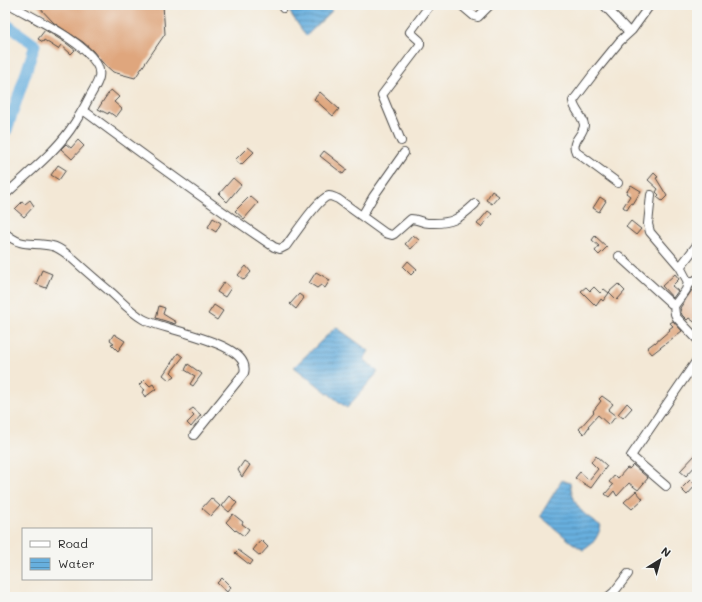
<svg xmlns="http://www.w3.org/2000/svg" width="702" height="602" font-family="Mali,sans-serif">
	<defs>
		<pattern id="water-rules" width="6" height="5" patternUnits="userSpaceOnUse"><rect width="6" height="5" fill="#67afde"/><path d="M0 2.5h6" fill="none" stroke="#558fb4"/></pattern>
	</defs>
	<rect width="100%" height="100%" fill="#f6f6f2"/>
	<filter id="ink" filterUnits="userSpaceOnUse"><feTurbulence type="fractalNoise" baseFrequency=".025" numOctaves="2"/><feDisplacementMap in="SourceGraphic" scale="8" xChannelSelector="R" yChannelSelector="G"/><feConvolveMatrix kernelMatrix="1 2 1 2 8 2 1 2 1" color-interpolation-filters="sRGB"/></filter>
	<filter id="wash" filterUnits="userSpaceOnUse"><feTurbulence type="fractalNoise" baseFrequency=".012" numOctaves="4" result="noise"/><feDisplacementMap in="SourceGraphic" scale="16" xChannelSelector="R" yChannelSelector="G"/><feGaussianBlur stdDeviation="0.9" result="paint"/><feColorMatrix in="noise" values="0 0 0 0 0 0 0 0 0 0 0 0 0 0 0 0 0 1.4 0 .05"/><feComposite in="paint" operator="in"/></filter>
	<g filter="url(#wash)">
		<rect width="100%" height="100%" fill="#f3e8d6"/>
		<!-- water -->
		<path fill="url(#water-rules)" stroke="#496d84" d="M287,5H327L332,11L306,36L287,8Z
			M336,327L369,351L364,359L378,372L347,408L294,367Z
			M562,480L570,483C575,509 580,511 601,526C598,537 593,545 583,550L571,542L540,516Z"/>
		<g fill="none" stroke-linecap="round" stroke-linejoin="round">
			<!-- river -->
			<path stroke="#67afde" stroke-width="11" d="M5,23L35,45L7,130L5,131"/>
		</g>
		<g id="blocks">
			<!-- building -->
			<path fill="#dfa67d" d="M37,5H163L165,34L135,78L113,72L102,62L93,51L83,42L54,23Z
				M45,30L66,43L75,50L71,54L61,45L58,49L44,40L43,42L38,39Z
				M111,90L119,97L114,102L122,109L116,117L109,112L108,114L98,109L105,98Z
				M320,92L339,109L333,116L314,99Z
				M78,140L84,146L72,159L61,149L66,144L71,148Z
				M248,147L254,152L241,165L235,160Z
				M324,151L347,169L343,174L320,156Z
				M58,165L66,170L59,180L51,175Z
				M654,173L658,177L656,178L667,196L662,201L657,197L659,195L656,192L658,189L648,180Z
				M233,178L241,185L227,202L219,194Z
				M631,185L641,191L633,204L631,203L627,210L623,207L630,196L626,193Z
				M492,191L499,196L492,204L486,200Z
				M250,196L258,203L244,219L235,211Z
				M600,197L606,201L599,212L593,208Z
				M30,200L34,206L24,217L15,209L22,202L25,204Z
				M488,211L492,214L481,227L477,224Z
				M213,218L221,223L216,232L208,227Z
				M631,221L641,229L636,235L626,227Z
				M413,235L419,240L411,249L405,244Z
				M595,236L607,247L599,255L595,251L599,246L592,240Z
				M408,261L417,269L411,275L403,267Z
				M246,266L251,272L244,280L238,275Z
				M42,270L52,274L46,288L36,284Z
				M316,272L330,280L325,288L321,285L317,288L309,283Z
				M675,274L679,279L672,286L678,291L673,298L662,286Z
				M224,282L231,288L225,297L217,292Z
				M618,284L625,291L617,300L609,292Z
				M697,286V324L689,318L687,320L682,315L680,308L692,290Z
				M586,287L590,291L594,287L600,293L604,289L609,293L603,301L601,299L596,306L581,291Z
				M299,294L304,298L296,309L290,304Z
				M214,305L223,311L217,320L208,314Z
				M159,306L165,308L163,314L176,322L175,324L156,318Z
				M673,321L682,331L652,354L647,348L655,342V343L670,330L669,329L673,326L670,323Z
				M114,334L125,341L118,351L111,344L114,343L110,340Z
				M178,353L183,357L171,372L175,376L169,380L163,375Z
				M188,364L202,374L193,386L190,384L195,376L185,370Z
				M144,380L150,386L153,384L156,389L145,397L142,392L145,390L139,385Z
				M602,396L613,404L608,410L616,416L609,425L598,415L588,426L589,427L584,434L579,429L594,412L593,411L601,401L599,399Z
				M627,403L632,408L623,418L618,414Z
				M193,408L201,415L191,427L187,423L194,416L189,411Z
				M697,453V464L686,476L680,471Z
				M596,456L607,466L591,488L575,478L580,472L589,480L598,469L591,462Z
				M244,461L250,465L242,477L238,470Z
				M633,465L648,478L638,490L629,483L617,496L614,491L609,497L605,494L613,485L609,482L615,475L618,478L627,468L629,469Z
				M690,480L696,485L687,495L681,489Z
				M636,491L643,499L632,509L624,502Z
				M230,496L237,503L229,512L222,506Z
				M211,498L220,506L211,516L202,508Z
				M233,514L243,522L242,524L249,529L244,536L236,530L235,531L226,522Z
				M261,540L268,547L260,556L253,550Z
				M238,550L253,561L250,565L235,553Z
				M222,578L231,587L227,592L217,583Z"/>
		</g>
	</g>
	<g filter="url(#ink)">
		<use href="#blocks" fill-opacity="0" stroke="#494745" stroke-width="1"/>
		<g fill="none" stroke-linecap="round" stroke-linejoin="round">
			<!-- minor casing -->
			<g stroke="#494745" stroke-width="10">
				<path id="minor" d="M281,5L283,8
					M461,5L474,16L478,17L490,5
					M604,5L629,32
					M83,110C146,157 209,203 274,247L280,249L286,246C293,237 319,197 329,196C332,196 335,198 338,199L385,233L392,235L394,234L411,219C417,219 423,223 429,223C452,224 459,219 475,204
					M401,141L382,95L420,45V41L410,32L430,5
					M618,183L576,152C570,141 584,135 584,125C583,116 574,110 573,101L598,68L620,41L632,30L650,5
					M5,195C27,174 52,155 70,130C77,120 84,108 90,96C96,85 104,75 96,63C81,40 35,19 11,5
					M651,195L648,224L650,232L680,267L688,282L686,290L674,306L675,314L677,318L697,339
					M362,216L373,197L404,153
					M5,233C23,249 32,241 52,246C58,247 63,251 68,255C83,268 97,281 112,293C122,302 131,312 143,319C161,330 253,342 244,373L194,435
					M619,256L674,306
					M680,267L697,245
					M688,285L697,279
					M666,486L631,456L697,360
					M608,597L614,592L628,574"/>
			</g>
			<!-- minor -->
			<use href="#minor" stroke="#fff" stroke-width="8"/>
		</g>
	</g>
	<!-- margin -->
	<rect width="702" height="602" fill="none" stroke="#f6f6f2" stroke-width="20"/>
	<!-- legend -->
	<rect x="22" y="528" width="130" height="52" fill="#f6f6f2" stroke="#a5a5a2"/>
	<rect x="30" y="541" width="20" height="6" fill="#ffffff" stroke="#a5a5a2"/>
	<text x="58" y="548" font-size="12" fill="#2b2b2b">Road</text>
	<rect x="30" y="558" width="20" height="12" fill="url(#water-rules)" stroke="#a5a5a2"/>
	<text x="58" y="568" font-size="12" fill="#2b2b2b">Water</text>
	<!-- north arrow -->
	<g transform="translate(660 560) rotate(37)" stroke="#f6f6f2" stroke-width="3" paint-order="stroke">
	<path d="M0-3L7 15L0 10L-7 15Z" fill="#2b2b2b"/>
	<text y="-6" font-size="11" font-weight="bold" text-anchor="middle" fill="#2b2b2b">N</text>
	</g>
</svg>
